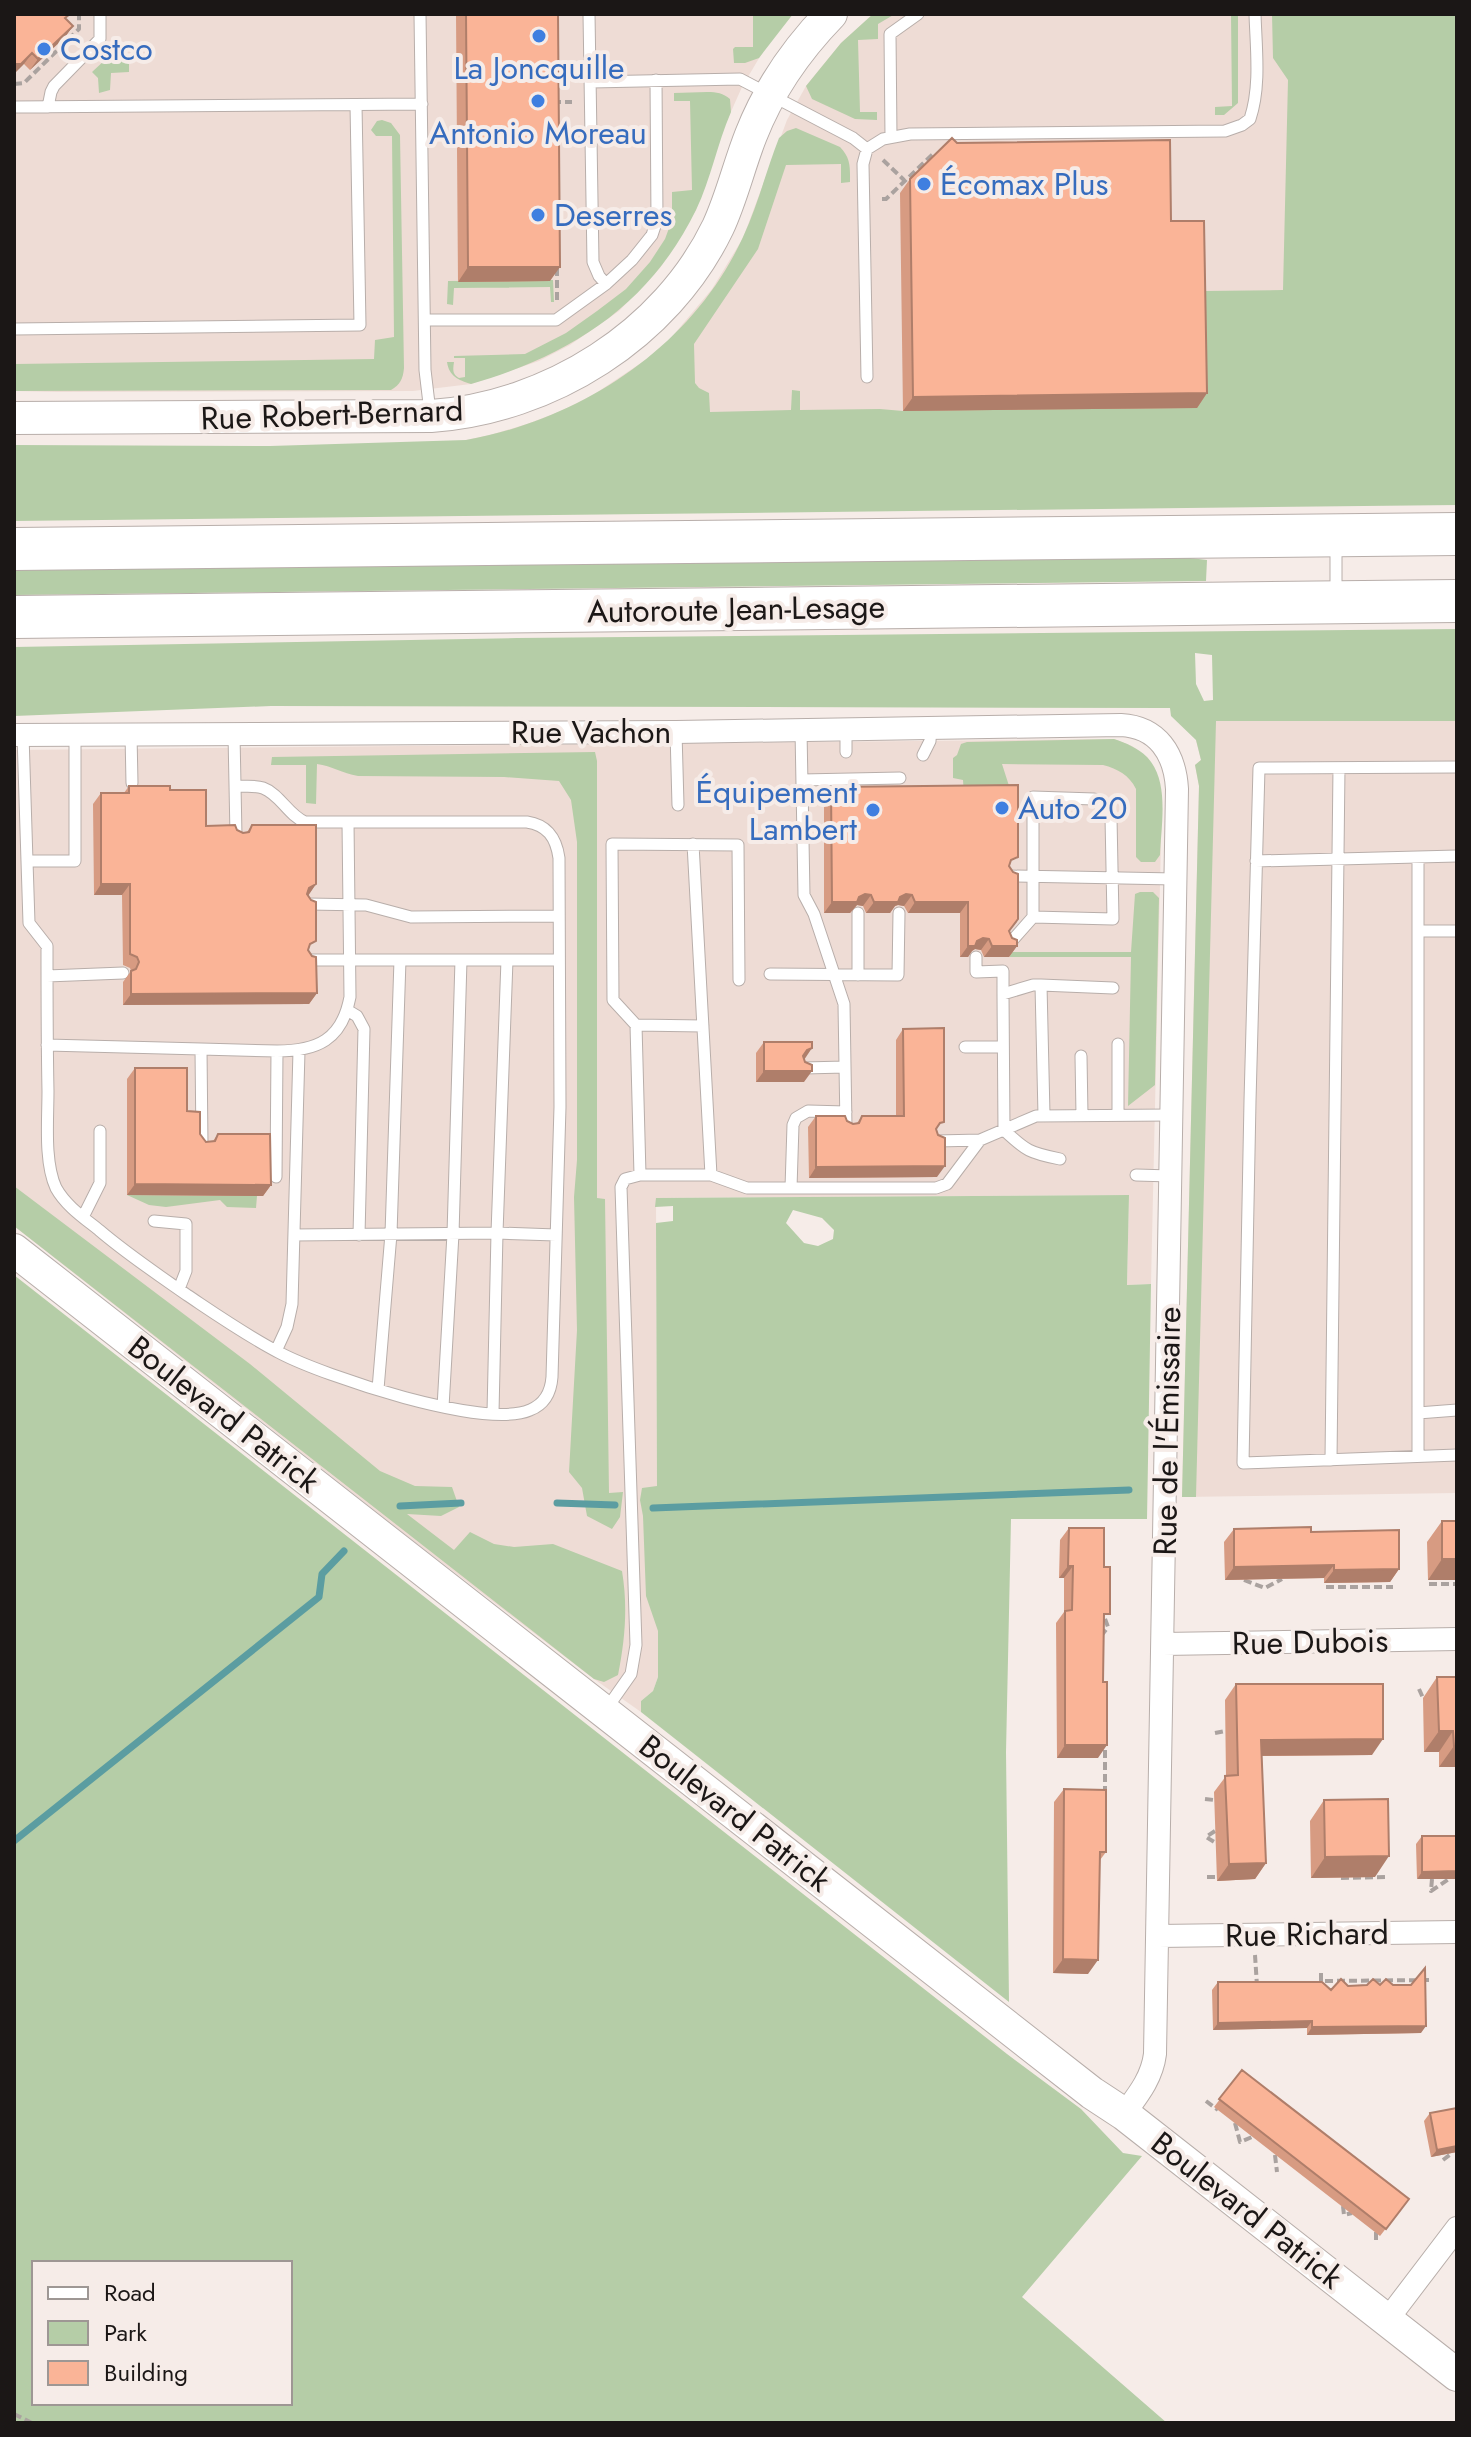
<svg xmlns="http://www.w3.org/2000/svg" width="1471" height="2437" font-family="Jost,sans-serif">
	<rect width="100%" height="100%" fill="#f6ece8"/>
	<!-- built -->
	<path fill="#eedcd5" d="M14,14H793L765,48L742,87L721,134L696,210L660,268L619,311L570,345L539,361L471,384L413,391L58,392L14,391Z
		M873,14H1290L1284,439L465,449L466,440L490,435L527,424L561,411L593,395L647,359L671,338L712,289L743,238L787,120L806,86L841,43Z
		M1457,697V1493L1182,1497L1199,786L1195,765L1201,760L1196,740L1204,701Z
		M1114,739L1132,746L1148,758L1157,775L1162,796L1151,1284L1127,1285L1129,1195L656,1198L657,1486L659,1516L658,1677L653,1691L641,1701V1712L594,1679L411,1539L14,1226V750Z"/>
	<!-- green -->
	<path fill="#b5cda7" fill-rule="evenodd" d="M753,14H793L759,58L745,63H734L733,49L735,47H753Z
		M873,14H895L878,24V39L858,40L860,112H877V120L855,119L812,99L806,86L841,43Z
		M1231,14H1238V103L1224,115H1215V107L1232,106Z
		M1272,14H1457V505L14,521V445L270,446L466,440C583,419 693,346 743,237C758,205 766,171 779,138L787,131L796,128L840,147C851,158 850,168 850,182L841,183V164L786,165L758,249L694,344L695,383L699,388L709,393L710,412L791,410L792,390L800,391V410L880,409L903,411L1205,291L1283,290L1288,80L1273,58Z
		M129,56V72L111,73L110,90L99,93L98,78L92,72L106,59Z
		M707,92C717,92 723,93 730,99L731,112C717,144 711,179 696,210C649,306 571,355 471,384C458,380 449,376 447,362H454C453,369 452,374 459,378L465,377V358H454V356L525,354L566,333L597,311L626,289L650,262L665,239L672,220V192L692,190L690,101H674V93Z
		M382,120L391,123L400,135L404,368C403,379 400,385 391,390L14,391V364L374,359L375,340L394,337L392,136H376L371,130L377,121Z
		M553,280L554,302H551L550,287L454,288L453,305L447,304L448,281Z
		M1156,554L1207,560L1206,581L14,595V567Z
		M1457,629V721H1216L1196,1497H1182L1199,786L1195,765L1201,760L1196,740L1171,716L1170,708L271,706L14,716V647L517,638ZM1195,653L1212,655L1213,700L1204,701L1196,684Z
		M1114,739C1126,743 1138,748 1147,757C1170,781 1161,825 1160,855L1155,862H1141L1136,857V789C1129,775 1118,769 1103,765L1002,764L1010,789L964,795L963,780L953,778V758L957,755L961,744L967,742Z
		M595,752L597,761V1198L605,1199L609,1493L623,1492L620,1517L612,1529L587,1516L582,1488L569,1472L577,1330L574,1197L577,1160V842L571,800L559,781L504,777L358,776C342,773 332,766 317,764L316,804L306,803V765H271L272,757Z
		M1140,892H1153L1159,898L1155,1085L1128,1106L1131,957H1010L1009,952H1131L1135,894Z
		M14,1186L250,1364L380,1471L415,1486L452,1487L459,1507L441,1516L407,1514L454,1550L470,1532L494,1544L514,1547L553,1544L622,1571C628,1607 625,1640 618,1675L604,1682L594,1679L14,1226Z
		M127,1195L257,1196L256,1208L227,1207L220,1200L166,1207L149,1205Z
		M1129,1195L1127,1285L1151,1284L1147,1519H1011L1006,1752L1009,2002L641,1712V1701L653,1691L658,1677V1631L646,1596L643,1516L640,1500L642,1488L657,1486L656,1223L673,1221V1206L655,1207L656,1198ZM793,1210L822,1218L834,1230L833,1239L818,1246L804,1243L786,1223Z
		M14,1275L1007,2054L1081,2109L1123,2153L1142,2156L1022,2297L1167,2423H14ZM34,2263H290V2403H34Z"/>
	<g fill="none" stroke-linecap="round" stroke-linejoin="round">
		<!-- stream -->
		<path stroke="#5b9da1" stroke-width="7" d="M557,1503L615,1505
			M400,1506L461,1503
			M653,1508L1129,1490
			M14,1841L319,1597L322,1574L344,1551"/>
		<!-- lane casing -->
		<g stroke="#b8aeaa" stroke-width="13">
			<path id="lane" d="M420,14L425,370L430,412
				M589,14L593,262L599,276L606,284
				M591,82L740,79L853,138L867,149
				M14,107L422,104
				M48,107L51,92L54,86L100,39V14
				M891,137L890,34L918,14
				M425,320H556L606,284L632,260L652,235L657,220L656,80
				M14,329L360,325L356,105
				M867,377L863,164L867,149L883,139L910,134L1225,131L1242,125L1250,119C1261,86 1256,48 1255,14
				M1336,595V544
				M846,729V752
				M801,730L804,895L814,914L844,1004L846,1127
				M676,732L678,805
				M131,734L132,783
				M234,734L236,836
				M23,735L27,861H75V734
				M923,755L930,741L931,727
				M1457,767L1259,768L1250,1101L1243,1463L1457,1455
				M802,780L900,778
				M693,844L711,1175
				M27,861L29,923L47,946C47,994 47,1043 48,1091C48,1120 44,1162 56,1188C66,1206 84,1218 99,1230C127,1254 157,1274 187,1295C217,1315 247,1336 280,1353C324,1376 485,1430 530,1410C545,1404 551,1391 552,1377L560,1107L559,858C556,837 547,825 527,822H305C288,815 280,794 263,788C255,785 244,787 236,786
				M1256,861L1457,856
				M1010,876L1175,879
				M308,904L366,905L411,917L559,916
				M1418,931H1457
				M1010,943L1033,917L1113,919L1111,817L1094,799L1033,797V917
				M976,957V972L1003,971V994
				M309,960H559
				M507,960L497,1233L556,1235
				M770,974L898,975L899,913
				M858,975V913
				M47,976L123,973
				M739,980L738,845L612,844L613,1000L636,1025L640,1175H711L747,1188H936L947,1184L980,1140
				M1041,985H1033L1003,994L1004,1130C1026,1151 1030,1153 1060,1159
				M347,1010L357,1016L364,1029L359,1235
				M636,1025L703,1026
				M47,1045L201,1049L202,1145
				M965,1047H1003
				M201,1049L277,1051L276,1177
				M277,1051C317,1051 342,1040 350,997L348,822
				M1081,1056L1082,1115
				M804,1068L845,1067
				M1044,1115L1041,985L1113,988
				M1118,1115V1044
				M937,1141L980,1140L1036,1116L1172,1115
				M1136,1175L1171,1176
				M791,1188L793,1125L796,1118L808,1111L846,1112
				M83,1217L100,1183V1131
				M154,1221L186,1224V1271L179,1289
				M294,1235L497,1233L493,1413
				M276,1351L287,1327L292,1304L299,1051
				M378,1389L391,1234L400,960
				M443,1407L453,1234L461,960
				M1418,1413L1457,1410
				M1418,1456V857
				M1331,1460L1339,768
				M605,1711L631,1674L636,1645L621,1187L625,1179L640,1175"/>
		</g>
		<!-- street casing -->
		<g stroke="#b8aeaa" stroke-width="24">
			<path id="street" d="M14,735L676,732L1121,725C1158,727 1175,754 1177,789L1155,2054C1152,2078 1138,2095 1124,2114
				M1163,1644L1457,1639
				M1158,1936L1457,1932
				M1387,2320L1457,2228"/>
		</g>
		<!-- secondary casing -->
		<g stroke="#b8aeaa" stroke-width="34">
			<path id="secondary" d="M14,418L431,416C549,408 666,335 718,227C732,197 739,165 751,135C769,89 797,49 831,14
				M14,1250L1092,2093L1124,2114L1457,2375"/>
		</g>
		<!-- highway casing -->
		<g stroke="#b8aeaa" stroke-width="44">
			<path id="highway" d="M14,549L1457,534
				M14,617L1457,601"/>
		</g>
		<!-- path -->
		<path stroke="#aaa29f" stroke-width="4" stroke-dasharray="8 4" stroke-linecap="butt" d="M14,84L24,83L79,29V14
			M553,102H572
			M883,160L904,180
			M882,199H886L934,153
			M557,268V300
			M1244,1580L1265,1588L1282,1579
			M1429,1584H1457
			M1326,1587H1393
			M1101,1636L1108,1627L1104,1616
			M1419,1689L1423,1698H1427
			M1215,1733L1225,1731
			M1105,1794V1747
			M1205,1799L1214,1800
			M1215,1831L1206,1837L1216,1843
			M1207,1877H1217
			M1341,1878L1387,1877
			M1432,1879L1431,1891L1449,1879
			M1255,1955L1257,1986
			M1321,1973V1981L1432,1980
			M1206,2101L1218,2110
			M1235,2123L1240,2142L1252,2137
			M1275,2155L1277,2172
			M1443,2160L1451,2154
			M1343,2206L1344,2215L1352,2213
			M1376,2232V2241
			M14,2414L32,2423
			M477,2423H501"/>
		<!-- lane -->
		<use href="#lane" stroke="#fff" stroke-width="11"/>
		<!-- street -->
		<use href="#street" stroke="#fff" stroke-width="22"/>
		<!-- secondary -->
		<use href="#secondary" stroke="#fff" stroke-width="32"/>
		<!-- highway -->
		<use href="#highway" stroke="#fff" stroke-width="42"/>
	</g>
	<!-- wall -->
	<path fill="#d79b82" d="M14,14L67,20L73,26L65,37L30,70L24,64Z
		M456,14H558L550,281L458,282Z
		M957,143L1171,221L1207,393L1197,408L903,411L900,193L910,179Z
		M129,786L170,790L206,826L237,830L243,833L247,832L252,825L316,884L308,895L309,951L317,993L309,1004L123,1005V982L131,971L130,968L123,965L122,895H94L93,804L101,793H124Z
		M831,787L1010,867L1009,931L1012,938L1017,946L1009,957H984L981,950L975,949L972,951L968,957H960V913H908L904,906L898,905L895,906L890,913H866L863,906L857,905L850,913H824V798Z
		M903,1029L937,1132V1177L809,1178L808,1127L816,1116L847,1121L853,1124L857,1123L862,1116H896V1040Z
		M764,1042L804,1060V1082H756V1053Z
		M135,1068L187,1111L200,1134L206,1142L213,1141L218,1134L271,1185L263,1196L127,1195V1079Z
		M1442,1521L1457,1580H1428L1427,1542Z
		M1069,1528L1104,1622L1098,1758H1057L1056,1623L1064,1612V1578H1059L1060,1540Z
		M1234,1529L1311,1532L1399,1569L1390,1582L1324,1583V1578L1225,1580L1224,1542Z
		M1437,1677H1457V1767H1439V1752H1424L1423,1698Z
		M1236,1684L1372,1755L1262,1756L1266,1863L1255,1879L1217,1881L1214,1792L1226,1776L1225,1700Z
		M1064,1789L1106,1852L1100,1860L1088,1974L1053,1973L1054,1802Z
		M1324,1800L1375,1877L1311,1878L1310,1821Z
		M1422,1836H1457L1417,1879L1416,1844Z
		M1218,1982L1331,1990L1348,1986L1421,2033L1307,2035V2028L1213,2030L1212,1990Z
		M1242,2070L1409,2199L1380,2236L1214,2107Z
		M1430,2113L1457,2152L1431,2157L1424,2121Z"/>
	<!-- shaded-wall -->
	<path fill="#af7e6a" d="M73,26L65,37L30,70L38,59Z
		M32,53L24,64L14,74V64Z
		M468,267H560L550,281L458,282Z
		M1207,393L1197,408L903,411L913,397Z
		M101,884H130L122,895H94Z
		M316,884L308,896L301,899L309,888Z
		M865,894L871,895L863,906L857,905L850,913H824L832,902L859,897Z
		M906,894L912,895L904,906L898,905L895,906L890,913H866L874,902L900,897Z
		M915,902H968L960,913H908Z
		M983,938L989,939L981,950L975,949L972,951L968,957H960L968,946Z
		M992,946H1017L1009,957H984Z
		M317,993L309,1004L123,1005L131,994Z
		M812,1048L804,1060L799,1061L807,1050Z
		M764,1071H812L804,1082H756Z
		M945,1166L937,1177L809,1178L816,1167Z
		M135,1184L271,1185L263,1196L127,1195Z
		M1442,1559H1457V1580H1428Z
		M1334,1565L1324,1578L1225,1580L1234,1567Z
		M1068,1566H1073L1064,1578H1059Z
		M1399,1569L1390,1582L1324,1583L1334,1570Z
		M1439,1731H1453L1439,1752H1424Z
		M1383,1739L1372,1755L1249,1756L1261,1740Z
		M1065,1745H1107L1098,1758H1057Z
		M1454,1746H1457V1767H1439Z
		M1389,1856L1375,1877L1311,1878L1325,1857Z
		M1266,1863L1255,1879L1217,1881L1229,1864Z
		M1457,1871V1879H1417L1422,1872Z
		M1063,1959L1098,1960L1088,1974L1053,1973Z
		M1312,2021L1307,2028L1213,2030L1218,2023Z
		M1426,2026L1421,2033L1307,2035L1312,2027Z
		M1457,2146V2152L1431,2157L1437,2150Z"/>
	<!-- building -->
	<path fill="#fab497" stroke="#af7e6a" stroke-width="2" d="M14,14H70L65,18L73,26L38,59L32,53L21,64H14Z
		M466,14H558L560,267H468Z
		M952,138L957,143L1170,140L1171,221H1204L1207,393L913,397L910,179Z
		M1018,785V857L1011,860L1009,866L1013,872L1018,874V919L1009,931L1012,938L1017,940V946H992L989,939L983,938L977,941L975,946H968V902H915L912,895L906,894L900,897L898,902H874L871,895L865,894L859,897L857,902H832L831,787Z
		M129,786H170V790H206V826L235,825L237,830L243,833L249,832L252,825H316V884L309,888L307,894L311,900L316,902V941L310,944L308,950L312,956L316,957L317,993L131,994V971L136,969L139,962L137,957L130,954V884H101V793H129Z
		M944,1028V1122L940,1123L936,1129L938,1135L945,1138V1166L816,1167V1116H845L847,1121L853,1124L859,1123L862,1116H904L903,1029Z
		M764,1042H812V1048L807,1050L803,1056L805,1062L812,1065V1071H764Z
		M135,1068H187V1111L200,1112V1134L206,1142L215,1141L218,1134H270L271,1185L135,1184Z
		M1442,1521H1457V1559H1442Z
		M1311,1527V1532L1399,1530V1569L1334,1570V1565L1234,1567V1529Z
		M1069,1528H1104V1567H1110V1614H1104L1103,1682H1107V1745H1065V1611L1072,1610L1073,1566H1068Z
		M1437,1677H1457V1746H1454L1453,1731H1439Z
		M1236,1684H1383V1739L1261,1740L1266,1863L1229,1864L1225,1776L1238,1775Z
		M1064,1789L1106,1790V1852H1100L1098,1960L1063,1959Z
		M1388,1799L1389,1856L1325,1857L1324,1800Z
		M1422,1836H1457V1871L1422,1872Z
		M1425,1968L1426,2026L1312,2027V2021L1218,2023V1982H1322L1331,1990L1341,1979L1348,1986L1367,1985L1373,1979L1380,1985L1386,1979L1393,1985H1411Z
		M1242,2070L1409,2199L1386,2229L1219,2099Z
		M1457,2108V2146L1437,2150L1430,2113Z"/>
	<!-- markers -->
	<g fill="#3f7fe0" stroke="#f6ece8" stroke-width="3">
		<circle cx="539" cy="36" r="8"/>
		<circle cx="44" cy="49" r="8"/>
		<circle cx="538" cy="101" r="8"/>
		<circle cx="924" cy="184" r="8"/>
		<circle cx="538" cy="215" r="8"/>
		<circle cx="1002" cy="808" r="8"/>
		<circle cx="873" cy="810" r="8"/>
	</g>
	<g text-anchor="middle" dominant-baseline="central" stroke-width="8" stroke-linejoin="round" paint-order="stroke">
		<!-- shop labels -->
		<g font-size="32" fill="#366cbe" stroke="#f6ece8" text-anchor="start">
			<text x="60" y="49">Costco</text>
			<text x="539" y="68" text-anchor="middle">La Joncquille</text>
			<text x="538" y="133" text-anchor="middle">Antonio Moreau</text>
			<text x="940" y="184">Écomax Plus</text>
			<text x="554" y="215">Deserres</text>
			<text x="857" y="792" text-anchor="end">Équipement<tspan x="857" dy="37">Lambert</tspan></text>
			<text x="1018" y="808">Auto 20</text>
		</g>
		<!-- street labels -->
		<g font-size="32" fill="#1b1716" stroke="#f6ece8">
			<text transform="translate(332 414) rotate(-2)">Rue Robert-Bernard</text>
			<text transform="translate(736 609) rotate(-1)">Autoroute Jean-Lesage</text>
			<text x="591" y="732">Rue Vachon</text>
			<text transform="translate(224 1414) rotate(38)">Boulevard Patrick</text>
			<text transform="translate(1167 1431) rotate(-89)">Rue de l'Émissaire</text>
			<text transform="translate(1310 1642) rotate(-1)">Rue Dubois</text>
			<text transform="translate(735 1813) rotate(38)">Boulevard Patrick</text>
			<text transform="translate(1307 1934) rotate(-1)">Rue Richard</text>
			<text transform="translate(1247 2210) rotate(38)">Boulevard Patrick</text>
		</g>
	</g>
	<!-- border -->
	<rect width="1471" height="2437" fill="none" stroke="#1b1716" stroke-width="32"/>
	<!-- legend -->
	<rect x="32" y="2261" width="260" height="144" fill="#f6ece8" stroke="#9e9794" stroke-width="2"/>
	<rect x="48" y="2287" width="40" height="12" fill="#ffffff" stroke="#9e9794" stroke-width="2"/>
	<text x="104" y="2301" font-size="24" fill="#1b1716">Road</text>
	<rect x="48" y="2321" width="40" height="24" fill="#b5cda7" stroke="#9e9794" stroke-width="2"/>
	<text x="104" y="2341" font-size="24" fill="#1b1716">Park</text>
	<rect x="48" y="2361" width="40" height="24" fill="#fab497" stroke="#9e9794" stroke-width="2"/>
	<text x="104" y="2381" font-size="24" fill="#1b1716">Building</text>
</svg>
